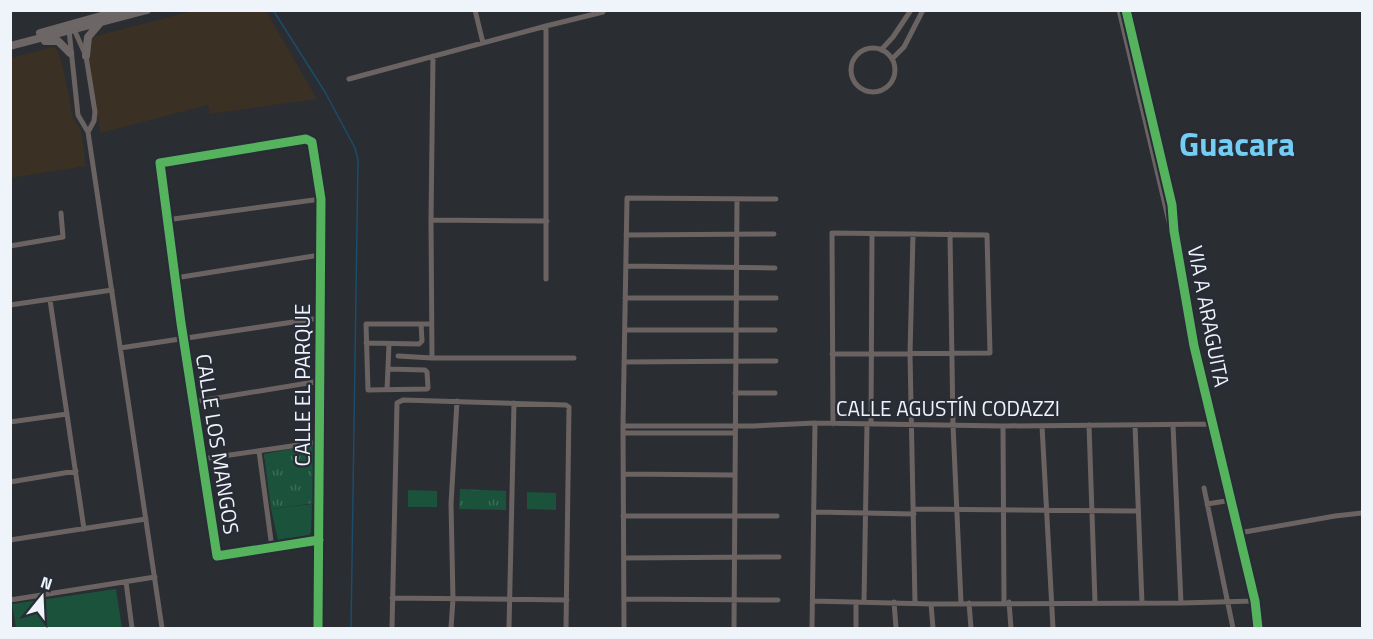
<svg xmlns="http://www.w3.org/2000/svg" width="1373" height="639" font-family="'Titillium Web',sans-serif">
	<defs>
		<pattern id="park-tufts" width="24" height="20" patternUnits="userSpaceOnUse" patternTransform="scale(1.5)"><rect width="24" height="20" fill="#1b523b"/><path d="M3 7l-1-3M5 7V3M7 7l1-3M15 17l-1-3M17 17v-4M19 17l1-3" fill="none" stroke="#3c6b58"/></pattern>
	</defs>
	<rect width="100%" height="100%" fill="#2a2d32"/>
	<!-- commercial -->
	<path fill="#3a3024" d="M192,11H266L317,99L210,114L208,105L100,133L88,49L92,37Z
		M53,47L57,50L60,56L69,95L73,119L81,130L86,166L11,178V58Z"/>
	<!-- park -->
	<path fill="url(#park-tufts)" d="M312,445L315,450V503L271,509L264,454Z
		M460,489L506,491V510L459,509Z"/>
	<!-- garden -->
	<path fill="#1b523b" d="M408,490L437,491V507H408Z
		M527,492L556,493V510L527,509Z
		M312,504L311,532L309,536L278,540L271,509Z
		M116,589L122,628H16L12,604Z"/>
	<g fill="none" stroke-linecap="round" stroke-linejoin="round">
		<!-- stream -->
		<path stroke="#1b4c6b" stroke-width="1.5" d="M273,10L325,92L355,148L358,160L351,628"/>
		<!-- street -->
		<path stroke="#6b6362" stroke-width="5" d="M475,10L483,43
			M1119,10L1170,226L1174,231
			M1126,10L1172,205L1174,231L1194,346L1255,601L1258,628
			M546,26L603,12
			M73,27L86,56L95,112L94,121L88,132
			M69,30L78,115L88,132L162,628
			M851 70a22 22 0 1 1 44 0a22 22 0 1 1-44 0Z
			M881,50L893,37L911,10
			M433,56L431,220L547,221
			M892,59L904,47L923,10
			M349,79L546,26V279
			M166,220L321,199
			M431,220L432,358H574
			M913,234L910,354L915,603
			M950,234L953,425L961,603
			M626,235L774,234
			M10,246L63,237L61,213
			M626,266L775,268
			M175,278L320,255
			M625,298H776
			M50,300L84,529
			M10,305L112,290
			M625,330H775
			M366,343L419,344L422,341L421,324
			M120,348L320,318
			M832,354L990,353L987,235L832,233L833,424
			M398,356L432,358
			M624,362L776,361
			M388,369L425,370L427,372L428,388L427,389L368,390L366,324H431
			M387,390L389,344
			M735,393H775
			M193,402L320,381
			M10,422L67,414
			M871,424L872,234
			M1089,425L1095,602
			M1135,425L1142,603
			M1173,425L1181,603
			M623,426H753L815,423
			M1003,426L1004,602
			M1042,426L1053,628
			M623,433H734
			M259,451L272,548
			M202,459L319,442
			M623,474L734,475
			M10,482L76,471
			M1204,488L1233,628
			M1207,504L1232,500
			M914,509L1137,511
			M815,512L914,514
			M623,516H777
			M1239,533L1335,516L1362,513
			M10,540L146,519
			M624,558L779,557
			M126,582L132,628
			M392,598L567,600
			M624,599L778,600
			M10,600L155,577
			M813,601L931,604L1181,603L1255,601
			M856,602V628
			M864,602L867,424
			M894,602L896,628
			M1009,602L1011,628
			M969,603L971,628
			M931,604L933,628
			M318,628L321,199L312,142L306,139L160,163L181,323L217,556L319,540
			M392,628L397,403L403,400L566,405L569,407L566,628
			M451,628L453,599L451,504L457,401
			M509,628L514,403
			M624,628L623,426L627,198L776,199
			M734,628L737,200
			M812,628L815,423L1003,426L1214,424"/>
		<!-- secondary -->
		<path stroke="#6d6666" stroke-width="8" d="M40,33L122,10
			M45,41H58L70,53
			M10,46L147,10
			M86,56L88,37L100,23"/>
		<!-- cycleway casing -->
		<g stroke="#272c36" stroke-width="13">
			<path id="cycleway" d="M1126,10L1172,205L1174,231L1194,346L1255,601L1258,628
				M318,628L321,199L312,142L306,139L160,163L181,323L217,556L319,540"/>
		</g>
		<!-- cycleway -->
		<use href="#cycleway" stroke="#56b35d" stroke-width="9"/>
	</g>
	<g text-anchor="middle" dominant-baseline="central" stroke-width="4.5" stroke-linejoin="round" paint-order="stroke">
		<!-- street labels -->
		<g font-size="21" fill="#eff3fa" stroke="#272c36">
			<text transform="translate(1209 316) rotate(79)">VIA A ARAGUITA</text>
			<text transform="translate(302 385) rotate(-90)">CALLE EL PARQUE</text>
			<text x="948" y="408">CALLE AGUSTÍN CODAZZI</text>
			<text transform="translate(218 444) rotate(81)">CALLE LOS MANGOS</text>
		</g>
		<!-- town labels -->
		<g font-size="33" font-weight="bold" fill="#74cdf2" stroke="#272c36">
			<text x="1237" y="144">Guacara</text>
		</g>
	</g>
	<!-- border -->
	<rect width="1373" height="639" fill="none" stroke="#eff3fa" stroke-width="24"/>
	<!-- north arrow -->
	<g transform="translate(42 597) rotate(18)" stroke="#272c36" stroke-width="4.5" paint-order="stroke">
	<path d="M0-4.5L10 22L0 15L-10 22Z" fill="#eff3fa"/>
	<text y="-9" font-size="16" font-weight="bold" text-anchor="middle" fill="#eff3fa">N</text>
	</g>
</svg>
